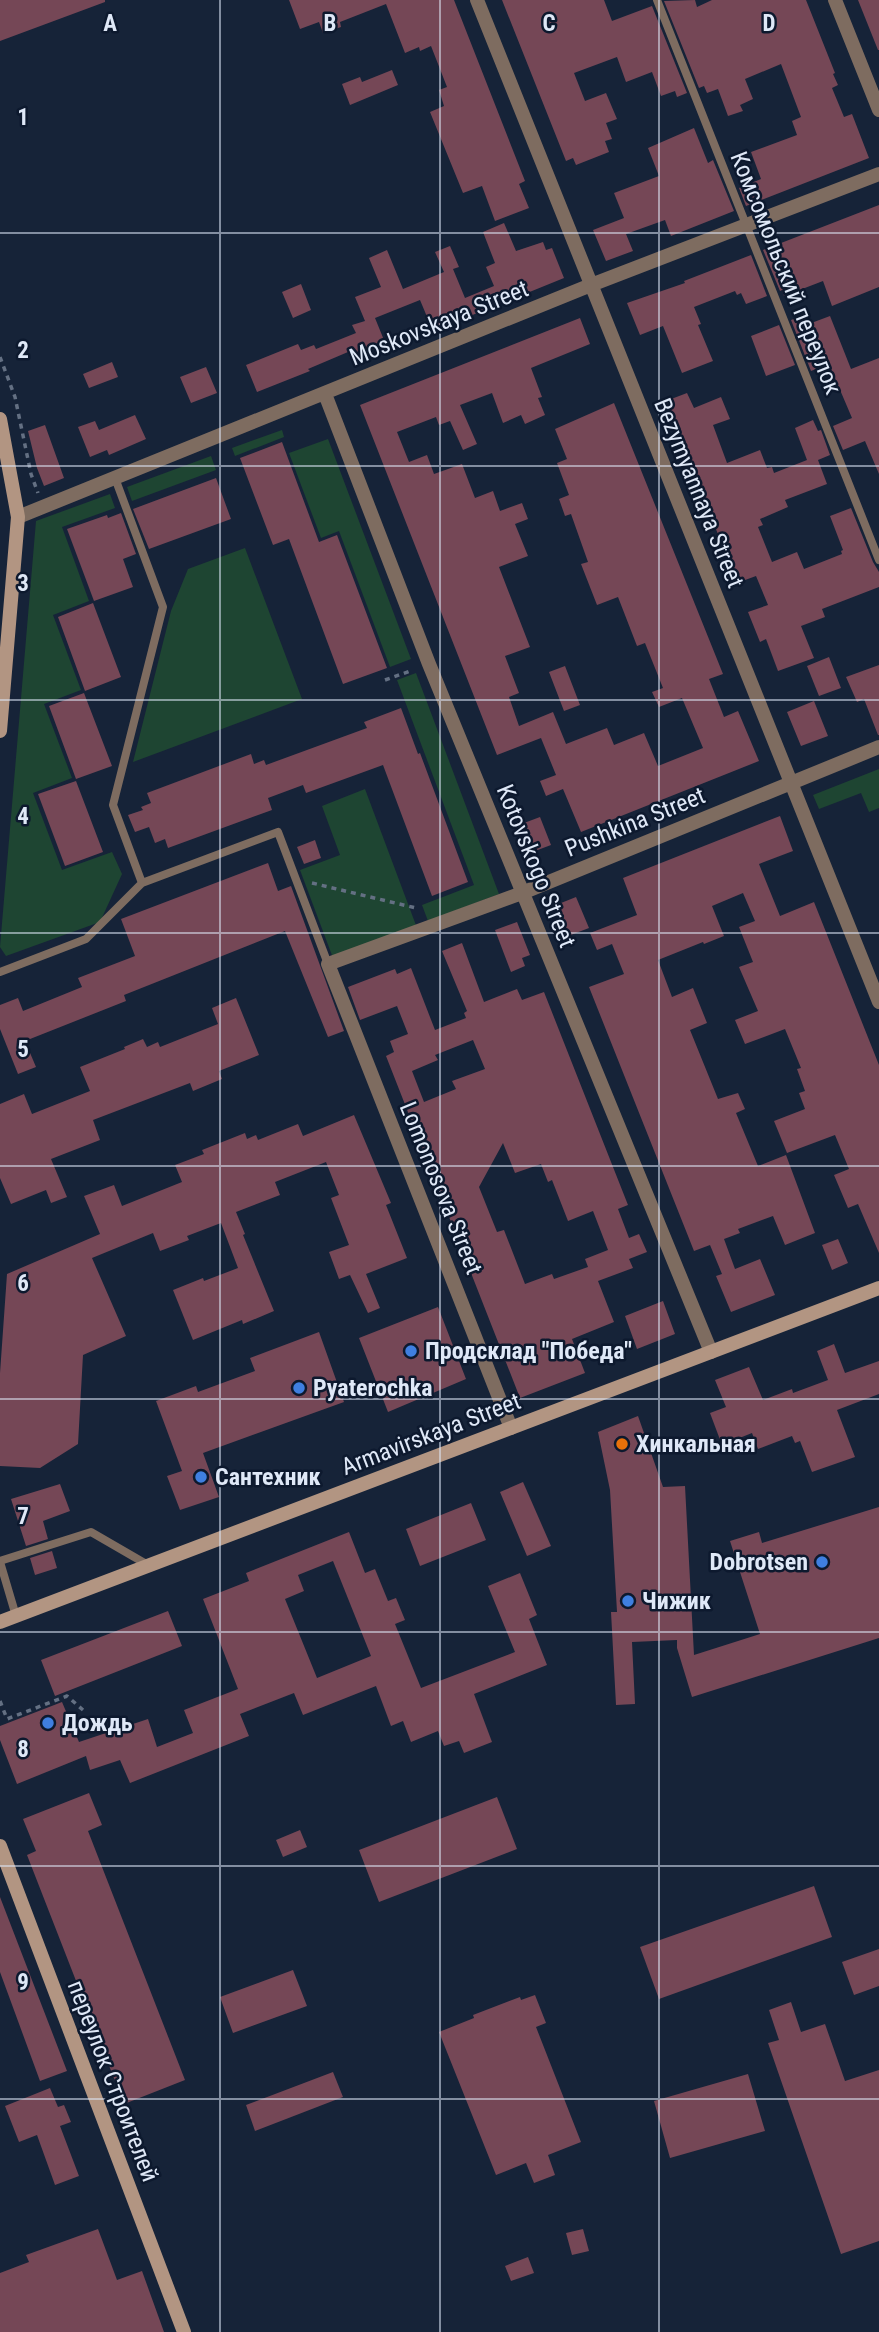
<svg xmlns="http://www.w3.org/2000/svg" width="879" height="2332" font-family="'Roboto Condensed',sans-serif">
	<rect width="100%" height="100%" fill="#162338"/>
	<!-- green -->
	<path fill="#1e4532" d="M282,430L284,437L235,456L232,448Z
		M328,439L411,659L390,667L339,531L321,538L289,453Z
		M211,456L216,470L132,501L127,487Z
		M110,494L115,508L62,527L89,601L53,615L81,690L44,704L72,778L33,793L62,870L112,852L122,874L100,922L6,956L0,947L36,521Z
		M245,548L302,699L133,762L171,611L188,569Z
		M416,673L499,894L428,921L422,905L474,885L397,680Z
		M879,769V808L869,812L861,793L819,809L813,795Z
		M365,789L417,928L333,958L300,870L340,855L322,806Z"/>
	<!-- building -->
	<path fill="#754756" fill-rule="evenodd" d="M0,0H105V2L0,41Z
		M289,0H454L525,181L519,184L529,208L495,221L482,186L463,193L430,112L444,106L439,90L447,87L431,46L420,51L419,47L405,53L386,4L340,22L341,27L323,33L319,22L300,29Z
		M502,0H604L612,21L652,6L687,93L677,97L675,91L661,96L652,72L626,82L617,57L574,73L585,101L606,93L617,119L606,123L612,139L605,141L609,152L576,165L573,158L566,161Z
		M695,0L697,7L712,0H806L835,73L833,74L838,85L832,88L844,117L852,114L869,158L746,206L739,188L761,179L751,152L797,135L792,121L801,117L781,64L745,79L753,99L740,105L743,111L728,116L718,89L707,93L704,86L699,88L664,1Z
		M858,0H879V50H878Z
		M392,70L398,85L350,105L342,84L360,77L362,82Z
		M694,128L708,163L713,160L734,211L671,236L665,220L626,234L633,251L606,261L593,230L624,218L614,193L659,176L648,148Z
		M879,205V287L832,306L823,281L784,296L782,290L780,291L763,250Z
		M504,223L516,251L543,242L546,250L552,248L564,278L433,331L420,300L375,318L386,345L350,358L348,352L308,369L310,371L257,392L246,365L298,344L301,350L314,345L316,349L356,333L352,325L365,321L355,297L381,287L369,258L387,250L403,289L444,272L435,252L450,246L459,267L453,269L465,298L494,286L486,267L495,263L483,232Z
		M751,255L767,296L746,304L741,293L737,295L735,291L694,307L701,324L698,325L713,361L682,373L663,326L640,335L627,303L685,283L684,281Z
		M301,284L311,310L293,318L282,292Z
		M803,316L806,325L830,316L851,369L879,358V474L865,441L843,450L833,426L852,418L829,364L811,371L791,320Z
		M580,318L590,344L531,368L542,397L538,398L545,415L525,424L521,415L503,423L492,393L460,405L477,444L463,450L450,421L439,425L436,417L397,432L409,462L427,455L434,474L462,464L475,498L493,491L500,511L522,503L528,519L515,524L528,556L499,567L530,647L505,656L519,693L509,697L519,726L553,712L566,744L607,728L614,745L644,733L658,766L703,748L682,698L659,707L652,692L663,688L645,643L637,646L618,597L597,605L581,564L588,562L571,514L565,516L559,499L569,495L557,463L567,459L555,429L614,403L723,674L709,679L724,717L738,711L759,761L581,832L563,789L546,796L540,781L556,775L541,738L497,755L360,405Z
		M779,325L795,365L766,376L751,336Z
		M112,362L118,377L89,388L83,374Z
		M206,367L217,393L191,403L180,377Z
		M687,393L694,408L721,397L730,419L713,425L727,463L760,450L767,468L772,467L774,473L807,460L795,428L813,420L818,431L821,430L830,455L818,460L827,484L785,500L788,507L760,519L763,525L758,527L772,562L797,552L804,569L842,554L841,551L843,550L830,516L851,508L873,562L879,572V587L822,609L825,617L801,626L814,658L778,671L766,639L760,642L748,612L768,605L756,576L737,583L666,401Z
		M135,415L146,439L109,455L107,450L90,457L78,427L95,421L99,430Z
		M45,425L64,478L44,486L37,468L28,431Z
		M282,442L319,542L337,535L387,668L343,684L289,539L273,545L240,458Z
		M216,478L231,519L149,549L133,509Z
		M121,513L136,554L123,559L133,587L94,601L67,529L107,515L108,518Z
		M93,603L121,677L85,691L58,617Z
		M829,657L841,688L819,696L807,666Z
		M879,665V735H878L864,699L857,702L846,677Z
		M565,666L580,705L564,711L549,672Z
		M84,693L112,766L76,779L49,706Z
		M814,701L828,736L801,746L787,712Z
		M401,708L418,754L420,753L468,882L432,896L383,765L306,793L303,785L268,798L272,810L168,848L165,839L155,843L149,827L135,832L128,815L143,810L141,807L151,803L147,793L251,754L254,764L264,760L266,765L367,728L364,722Z
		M76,781L103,852L65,866L38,794Z
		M780,816L793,851L759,864L780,916L814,902L879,1065V1253L858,1204L848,1208L834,1175L849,1169L835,1135L787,1153L774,1121L805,1109L799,1093L805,1091L797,1069L801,1068L785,1029L745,1044L735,1020L758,1011L739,967L753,962L739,927L755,921L743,893L712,906L724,936L704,944L703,942L658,960L672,997L693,988L707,1023L690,1030L718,1099L738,1093L745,1109L736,1113L758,1166L786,1155L815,1233L785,1245L773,1216L738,1229L740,1233L724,1239L735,1269L760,1259L775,1295L731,1312L716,1276L722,1274L710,1245L694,1251L589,987L624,974L612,944L597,950L590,933L637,915L623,878Z
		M540,817L551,845L535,851L524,823Z
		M315,840L321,858L304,864L297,847Z
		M268,863L278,891L291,886L344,1031L328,1037L285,931L124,995L126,1001L25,1041L36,1067L18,1074L0,1029V1005L18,998L23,1011L82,987L78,978L135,956L121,919Z
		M576,897L589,928L568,936L556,905Z
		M517,922L530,955L522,958L525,966L511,972L495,930Z
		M462,943L484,1002L517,989L522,1000L544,992L628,1205L618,1209L629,1238L639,1234L647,1252L629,1259L633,1268L598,1281L614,1322L572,1339L585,1373L520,1398L386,1056L394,1052L390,1041L408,1034L397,1006L360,1020L348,987L395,969L397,974L411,968L435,1030L466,1018L464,1013L467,1011L442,951ZM473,1040L485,1069L452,1081L456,1089L424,1102L412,1071L438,1060L435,1055ZM503,1143L515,1173L541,1164L548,1182L552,1180L568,1221L593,1211L608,1250L585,1259L588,1267L554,1279L552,1274L525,1284L504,1230L497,1232L479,1187Z
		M236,998L259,1055L219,1071L222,1079L193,1091L190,1083L93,1120L100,1140L51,1159L67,1197L51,1203L46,1190L11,1204L0,1178V1104L24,1094L32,1114L90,1091L80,1067L125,1049L124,1047L143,1039L147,1047L158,1042L160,1047L218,1024L212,1008Z
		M354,1115L391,1203L386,1205L407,1258L366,1274L380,1308L368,1313L350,1275L339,1279L329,1252L349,1245L331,1198L339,1195L326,1162L275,1182L280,1195L236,1212L245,1234L243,1235L274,1311L243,1324L242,1320L193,1340L173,1290L203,1278L204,1281L238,1268L221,1223L187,1236L189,1240L160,1251L153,1233L92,1258L126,1336L83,1355L78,1444L40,1468L0,1466V1373L7,1274L100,1234L84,1196L114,1185L122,1206L182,1182L175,1165L204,1154L202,1150L245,1133L247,1139L256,1135L258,1140L298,1124L303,1136Z
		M838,1239L848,1263L832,1270L822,1245Z
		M663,1301L675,1334L637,1349L625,1316Z
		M438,1307L466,1379L388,1412L359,1338Z
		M319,1332L344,1402L203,1453L219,1497L180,1510L167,1476L182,1471L156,1401L196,1386L198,1392L255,1371L250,1358Z
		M834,1344L845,1373L879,1361V1394L837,1410L855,1457L812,1472L800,1441L795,1443L792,1436L758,1449L752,1433L722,1445L710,1413L726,1407L715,1380L749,1367L763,1400L792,1389L793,1393L828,1380L817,1351Z
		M638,1416L663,1487L685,1486L694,1655L760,1634L730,1541L759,1532L762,1543L879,1507V1638L692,1697L677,1648V1640L632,1642L635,1704L616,1705L611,1612H617L610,1490L598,1432Z
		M523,1482L551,1546L527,1556L500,1492Z
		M60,1484L70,1511L43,1521L48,1539L26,1546L11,1499Z
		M471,1503L486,1540L420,1566L406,1529Z
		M349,1532L365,1573L375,1569L388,1601L396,1598L405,1620L395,1624L421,1688L515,1652L488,1586L520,1573L537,1615L529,1619L547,1665L474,1694L492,1742L464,1753L459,1741L444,1746L438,1731L411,1742L403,1721L391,1726L376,1686L303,1715L294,1693L240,1714L249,1736L130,1783L120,1760L90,1770L86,1756L17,1784L0,1740V1726L62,1702L79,1742L148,1719L157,1747L193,1733L184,1710L238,1689L203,1599L249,1581L246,1573ZM333,1561L371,1656L317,1678L285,1599L304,1591L298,1575Z
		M52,1551L57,1568L35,1575L30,1558Z
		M168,1611L182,1646L55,1696L41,1660Z
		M89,1793L102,1825L88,1831L185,2080L124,2104L27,1855L36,1851L23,1819Z
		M497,1797L517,1849L379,1902L359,1850Z
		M300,1830L307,1847L283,1857L276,1840Z
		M814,1886L832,1937L659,1999L640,1947Z
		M0,1897L67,2071L40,2081L0,1972Z
		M879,1949V1986L854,1995L842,1962Z
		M293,1970L307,2006L233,2033L220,1997Z
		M535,1995L546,2023L536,2027L581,2142L548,2155L555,2175L534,2183L526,2163L496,2175L439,2032L474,2018L473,2015L520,1997L521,2000Z
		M791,2002L801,2032L825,2024L845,2081L879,2070V2241L841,2254L768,2043L779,2040L769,2010Z
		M333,2072L343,2097L255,2131L246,2105Z
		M748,2074L765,2131L670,2158L654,2101Z
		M50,2088L58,2107L64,2105L71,2122L60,2126L79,2176L55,2185L37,2135L19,2142L5,2106Z
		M98,2229L117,2280L142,2271L164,2332H0V2273L29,2262L26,2255Z
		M583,2229L589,2251L572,2255L566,2233Z
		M528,2257L534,2273L511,2281L505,2266Z"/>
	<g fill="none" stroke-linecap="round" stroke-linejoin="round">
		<!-- path -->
		<path stroke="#647083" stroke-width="3.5" stroke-dasharray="5 5" stroke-linecap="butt" d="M0,357L15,397L31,474L38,493
			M385,680L413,670
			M312,883L416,908
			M0,1701L7,1719L67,1696L83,1710"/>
		<!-- lane -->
		<path stroke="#7e6c60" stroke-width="8" d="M657,0L879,560
			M115,478L163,607L113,805L142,883
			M0,972L86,939L142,883L278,832L328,964
			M0,1561L91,1532L148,1565
			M0,1562L16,1616"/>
		<!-- street -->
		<path stroke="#7e6c60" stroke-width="14" d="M477,0L879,1002
			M835,0L879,110
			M325,394L429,664L711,1352
			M18,517L591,285L879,174
			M511,1428L328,964L522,893L879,747"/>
		<!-- secondary -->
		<path stroke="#b29582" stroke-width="14" d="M0,419L18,517L0,731
			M0,1622L879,1288
			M0,1846L184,2332"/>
	</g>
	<!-- grid -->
	<path fill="none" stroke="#dfe8f7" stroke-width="2" stroke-opacity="0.55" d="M220,0V2332M440,0V2332M659,0V2332M0,233H879M0,466H879M0,700H879M0,933H879M0,1166H879M0,1399H879M0,1632H879M0,1866H879M0,2099H879"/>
	<!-- markers -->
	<g fill="#3f7fe0" stroke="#0d192e" stroke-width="2.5">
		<circle cx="411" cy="1351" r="7"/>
		<circle cx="299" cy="1388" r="7"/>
		<circle cx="201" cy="1477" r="7"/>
		<circle cx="822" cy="1562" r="7"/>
		<circle cx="628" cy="1601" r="7"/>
		<circle cx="48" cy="1723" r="7"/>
	</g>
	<circle fill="#e8710a" stroke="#0d192e" stroke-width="2.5" cx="622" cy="1444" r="7"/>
	<g text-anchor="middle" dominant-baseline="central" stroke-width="5" stroke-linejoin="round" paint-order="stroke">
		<!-- street labels -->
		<g font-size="24" fill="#dfe8f7" stroke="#0d192e">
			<text transform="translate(786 273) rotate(68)">Комсомольский переулок</text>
			<text transform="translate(439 323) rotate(-22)">Moskovskaya Street</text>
			<text transform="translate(699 493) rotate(68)">Bezymyannaya Street</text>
			<text transform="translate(635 822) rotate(-22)">Pushkina Street</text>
			<text transform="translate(536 866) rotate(68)">Kotovskogo Street</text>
			<text transform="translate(441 1188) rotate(68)">Lomonosova Street</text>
			<text transform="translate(431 1434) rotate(-21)">Armavirskaya Street</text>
			<text transform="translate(113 2081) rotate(69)">переулок Строителей</text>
		</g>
		<!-- poi labels -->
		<g font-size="24" font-weight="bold" fill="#dfe8f7" stroke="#0d192e" text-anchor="start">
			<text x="425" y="1351">Продсклад "Победа"</text>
			<text x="313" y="1388">Pyaterochka</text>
			<text x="636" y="1444">Хинкальная</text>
			<text x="215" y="1477">Сантехник</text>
			<text x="808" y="1562" text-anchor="end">Dobrotsen</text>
			<text x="642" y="1601">Чижик</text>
			<text x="62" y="1723">Дождь</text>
		</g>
	</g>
	<g font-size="23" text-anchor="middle" font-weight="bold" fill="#dfe8f7" stroke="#0d192e" stroke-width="5" stroke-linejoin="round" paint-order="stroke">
		<text x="110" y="31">A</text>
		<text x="330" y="31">B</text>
		<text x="549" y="31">C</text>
		<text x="769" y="31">D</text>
		<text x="23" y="125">1</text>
		<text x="23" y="358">2</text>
		<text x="23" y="591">3</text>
		<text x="23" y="824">4</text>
		<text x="23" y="1057">5</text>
		<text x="23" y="1291">6</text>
		<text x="23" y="1524">7</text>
		<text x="23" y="1757">8</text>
		<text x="23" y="1990">9</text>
	</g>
</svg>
